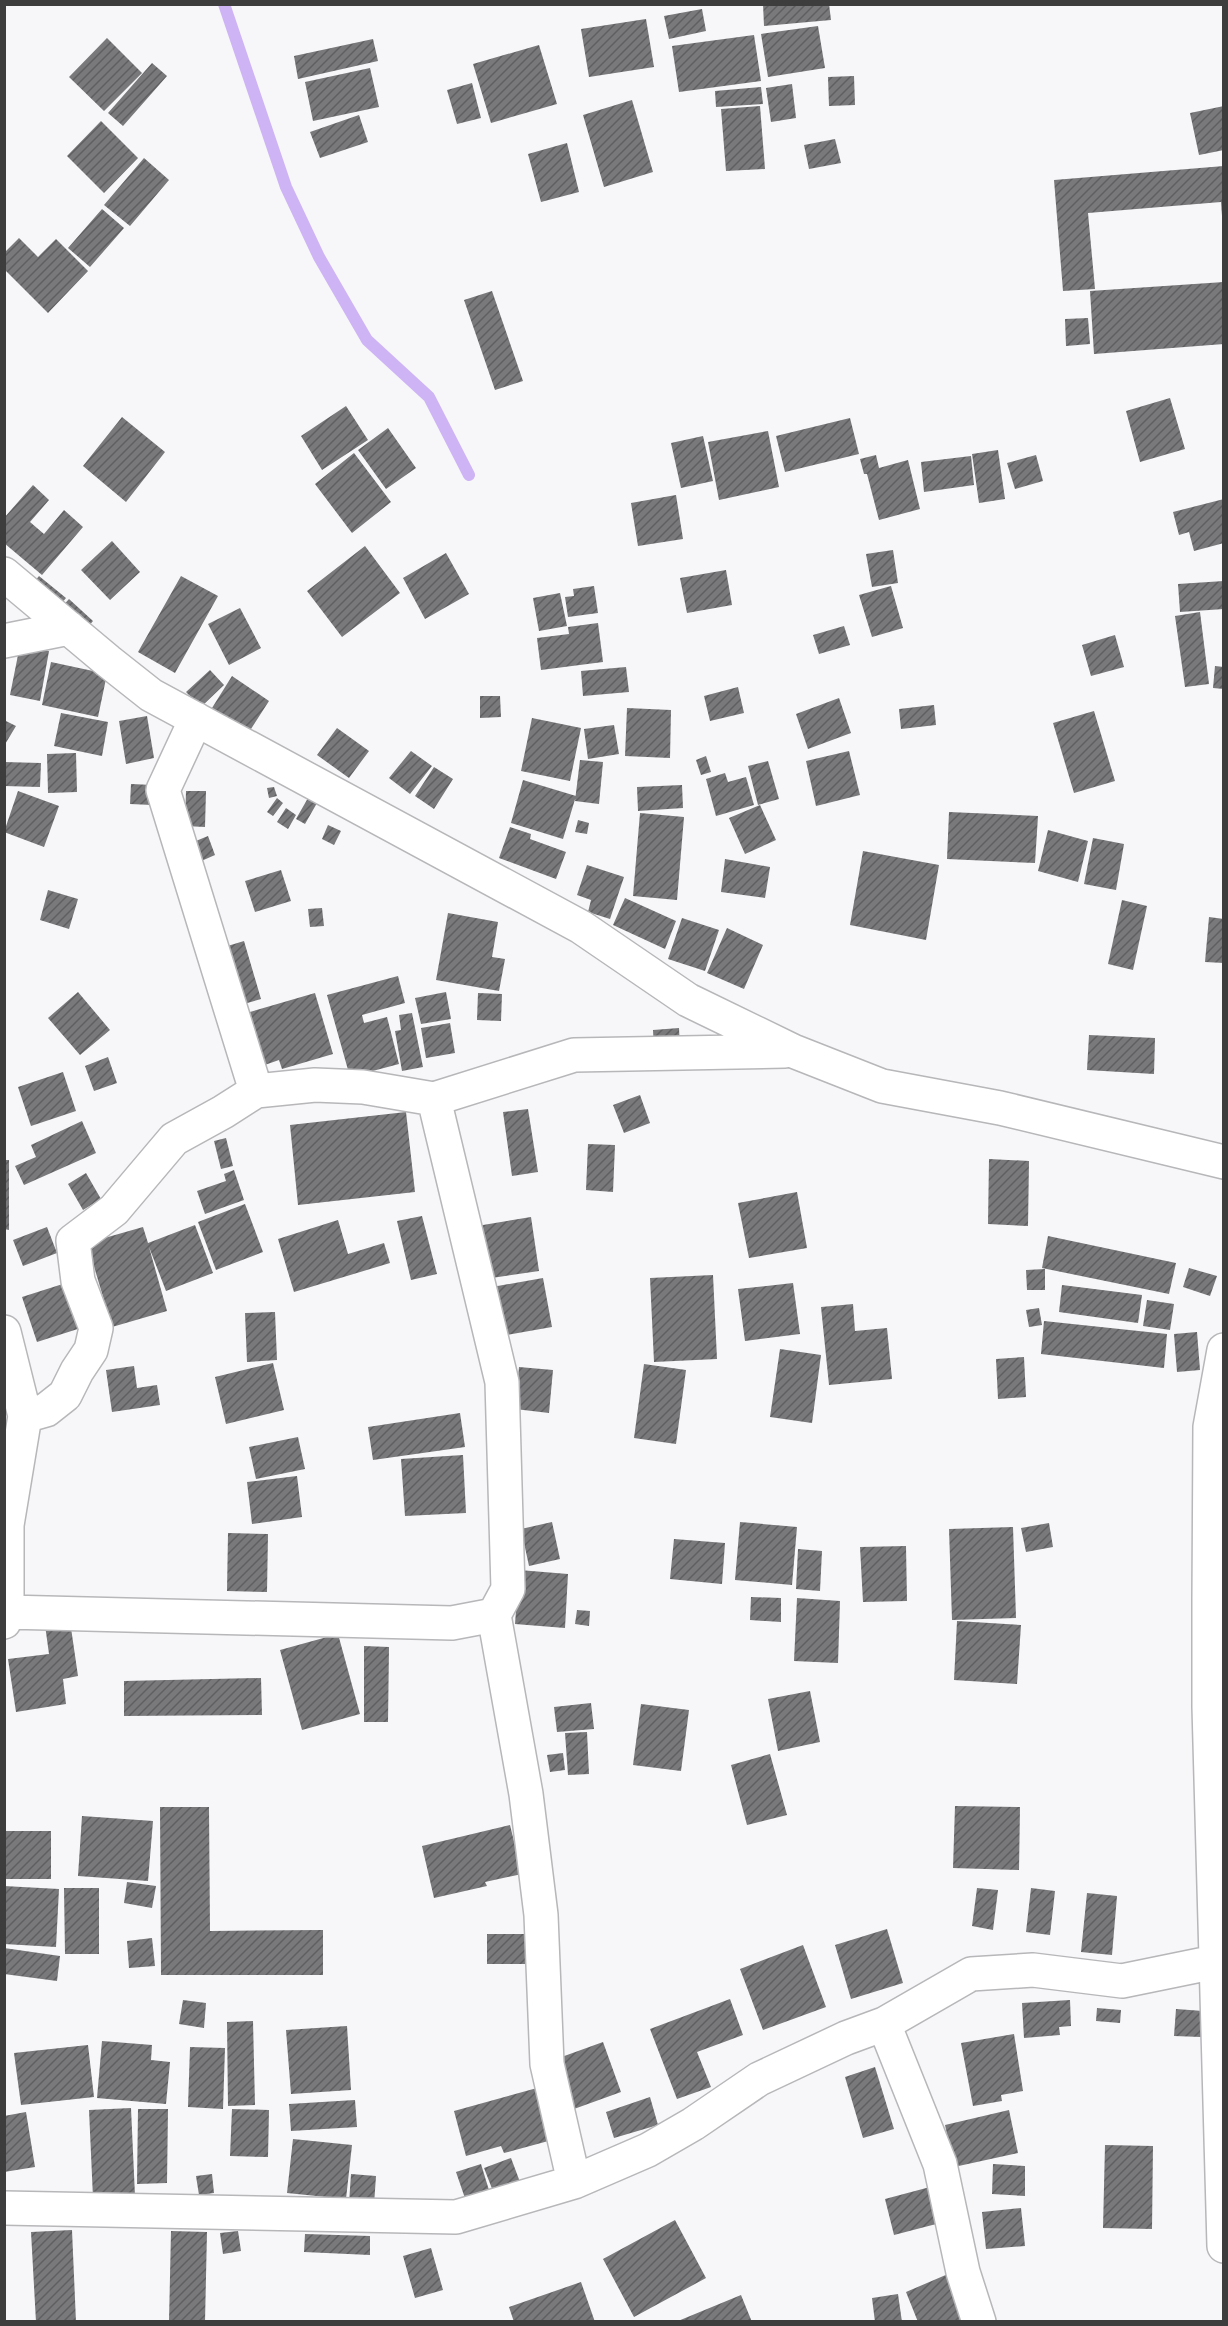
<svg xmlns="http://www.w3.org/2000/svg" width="1228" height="2326" font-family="Ubuntu,sans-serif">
	<defs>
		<pattern id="building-hatch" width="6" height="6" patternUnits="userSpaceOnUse" patternTransform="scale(1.5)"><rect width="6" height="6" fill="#79787b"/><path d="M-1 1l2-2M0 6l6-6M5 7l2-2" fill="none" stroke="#5f5e61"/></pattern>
	</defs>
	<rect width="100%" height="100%" fill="#f7f6f9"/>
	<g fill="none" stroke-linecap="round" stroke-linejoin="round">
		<!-- stream -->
		<path stroke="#ceb4f4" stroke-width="12" d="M224,4L286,187L319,257L367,340L429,397L469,475"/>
	</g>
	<!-- building -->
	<path fill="url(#building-hatch)" d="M763,4H829L831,20L764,26Z
		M702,9L706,31L669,39L664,16Z
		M646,19L654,67L589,77L581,29Z
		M818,26L825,68L768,77L761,34Z
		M754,35L761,81L679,92L672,46Z
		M107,38L142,73L104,111L69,77Z
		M373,39L378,61L298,79L294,56Z
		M539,45L557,104L491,123L473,64Z
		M152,63L167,76L123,126L108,113Z
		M370,68L379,107L313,121L305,82Z
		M854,76L855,105L829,106L828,77Z
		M472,83L481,118L457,124L447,90Z
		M792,84L796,118L771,122L766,88Z
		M761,87L763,104L716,107L715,91Z
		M632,100L653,172L604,187L583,115Z
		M760,106L765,169L726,171L721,109Z
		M1224,106V150L1199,155L1190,113Z
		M359,115L368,142L320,158L310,132Z
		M101,121L138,158L104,193L67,156Z
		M835,139L841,163L809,169L804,145Z
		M567,143L579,192L541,202L528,154Z
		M144,158L169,180L130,226L104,205Z
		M1224,166V216H1222L1221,202L1088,213L1095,289L1063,291L1054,180Z
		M102,209L124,228L90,267L68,248Z
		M19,238L38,257L56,239L88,271L48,313L4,269V253Z
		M1224,282V344L1094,354L1090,291Z
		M492,291L523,381L495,390L464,300Z
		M1088,318L1090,344L1066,346L1065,319Z
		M1170,398L1185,449L1140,462L1126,411Z
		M346,406L368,440L322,470L301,436Z
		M122,417L165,452L126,502L83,466Z
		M850,418L859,454L785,472L776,436Z
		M388,428L416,468L386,489L358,450Z
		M768,431L779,487L719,500L708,442Z
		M703,436L713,481L681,488L671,443Z
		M998,450L1005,499L979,503L972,454Z
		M354,453L391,502L352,533L315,484Z
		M876,455L879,468L908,460L920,509L879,520L867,474H864L860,459Z
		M1036,455L1043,481L1015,489L1007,463Z
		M971,456L974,485L924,492L921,462Z
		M33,485L49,500L30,522L44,534L64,510L83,527L42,575L4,543V518Z
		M676,495L683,539L638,546L631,503Z
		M1224,499V543L1194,551L1189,532L1179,535L1173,512Z
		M112,541L140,572L110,600L81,570Z
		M365,546L400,593L342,637L307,591Z
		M893,550L898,583L872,587L866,554Z
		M446,553L469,594L425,619L403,578Z
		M726,570L732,605L687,613L680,578Z
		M39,576L66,598L57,609L29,588Z
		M181,576L218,596L175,673L138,652Z
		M1224,581V609L1180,612L1178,584Z
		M594,586L598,613L568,617L565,597L574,596L573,589Z
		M891,586L903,628L872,637L859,595Z
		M560,593L567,626L539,631L533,598Z
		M69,599L93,621L84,632L59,610Z
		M240,608L261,648L229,665L208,624Z
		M1200,612L1209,684L1185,687L1175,616Z
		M598,623L603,662L541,670L537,638L569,634L568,627Z
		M844,626L850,645L819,654L813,635Z
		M1115,635L1124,667L1091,676L1082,645Z
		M20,645L49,651L40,701L10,695Z
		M51,662L107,674L98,717L42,705Z
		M1215,666L1224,667V689L1213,688Z
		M626,667L629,692L583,696L581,671Z
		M210,670L224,685L201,707L186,692Z
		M232,676L269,701L249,732L212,708Z
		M738,687L744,713L710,721L704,696Z
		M480,696H500L501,717L480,718Z
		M839,698L851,733L808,749L796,714Z
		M934,705L936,725L901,729L899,709Z
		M627,708L671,710L670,758L625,756Z
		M1094,711L1115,781L1074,793L1053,723Z
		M61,713L108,722L102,756L54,746Z
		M147,716L154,758L126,764L119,721Z
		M532,718L581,728L570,781L521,771Z
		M4,720L16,726L4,746Z
		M614,725L619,754L588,759L584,729Z
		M337,728L369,751L349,778L317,755Z
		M411,751L432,766L410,794L389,778Z
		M849,751L860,795L816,806L806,761Z
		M76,753L77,792L48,793L47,754Z
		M706,756L711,772L701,775L696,760Z
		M580,760L603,762L599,804L575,801Z
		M768,761L779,799L758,805L748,766Z
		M4,762L41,763L40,787L4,786Z
		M434,767L453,779L434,809L415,796Z
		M725,773L728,782L746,777L754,805L716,816L706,779Z
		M523,780L576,796L563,839L511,823Z
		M131,784L153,785L152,805L130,804Z
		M682,785L683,808L638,811L637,787Z
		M274,787L277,796L269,798L267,788Z
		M18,791L59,806L44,847L4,832Z
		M186,791H206L205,827L185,826Z
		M312,791L321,796L305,824L296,819Z
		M277,798L283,803L273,816L267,812Z
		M760,805L776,840L745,854L729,818Z
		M286,808L296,815L288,829L277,822Z
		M949,812L1038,816L1035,863L947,859Z
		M640,813L684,817L677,900L633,896Z
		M578,820L589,823L587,834L575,832Z
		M328,825L341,831L334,845L322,839Z
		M510,827L531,834L530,839L566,852L556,879L499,858Z
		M1048,830L1088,841L1078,882L1038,871Z
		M208,836L215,855L199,862L191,843Z
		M1093,838L1124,844L1116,890L1084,884Z
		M863,851L939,865L926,940L850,925Z
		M725,859L770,867L765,898L721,892Z
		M587,865L624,877L610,919L588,912L591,900L577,895Z
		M281,870L291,901L255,912L245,881Z
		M48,890L78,899L69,929L40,920Z
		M625,898L676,921L665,949L613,925Z
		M1122,900L1147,906L1133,970L1108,964Z
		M322,908L324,926L310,927L308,909Z
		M448,913L498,922L492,957L505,959L499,991L436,980Z
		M1209,917L1224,919V963L1205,962Z
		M682,918L719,930L705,971L668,959Z
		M727,928L763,945L744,989L707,973Z
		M244,941L261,999L237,1006L221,948Z
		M398,976L405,1003L362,1015L364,1023L387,1017L399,1064L350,1077L327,995Z
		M78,992L110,1030L80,1055L48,1018Z
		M446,992L451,1019L421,1024L415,998Z
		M315,993L333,1054L282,1069L279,1060L259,1067L243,1014Z
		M478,993L502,994L501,1021L477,1020Z
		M412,1013L423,1067L402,1071L395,1031L401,1030L399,1015Z
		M450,1023L455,1053L426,1058L421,1028Z
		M679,1028L680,1049L654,1050L653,1030Z
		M1089,1035L1155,1038L1154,1074L1087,1070Z
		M108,1057L117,1083L94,1091L85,1066Z
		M63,1072L76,1111L31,1126L18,1087Z
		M640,1095L650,1123L624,1133L613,1105Z
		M528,1109L538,1172L512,1176L503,1112Z
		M406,1112L415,1192L298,1205L290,1125Z
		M82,1121L96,1153L24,1185L15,1166L36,1157L31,1145Z
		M226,1138L233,1166L221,1169L214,1141Z
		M588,1144L615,1145L613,1192L586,1190Z
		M989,1159L1029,1161L1028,1226L988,1224Z
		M4,1160H9V1230L4,1229Z
		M234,1170L244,1200L205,1214L197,1191L226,1181L224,1174Z
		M86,1173L101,1199L83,1210L68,1184Z
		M797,1192L807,1248L749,1258L738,1203Z
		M245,1204L263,1252L216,1270L198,1222Z
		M422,1216L437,1274L411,1280L397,1221Z
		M531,1217L539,1271L485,1279L477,1226Z
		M338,1220L348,1254L384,1243L390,1263L294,1292L278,1239Z
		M195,1225L213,1273L166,1291L149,1247L167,1311L112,1327L87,1243L143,1227L148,1243Z
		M47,1227L57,1253L23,1266L13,1240Z
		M1048,1236L1176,1263L1169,1294L1042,1268Z
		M1189,1268L1217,1276L1210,1296L1183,1287Z
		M1045,1269V1290H1027L1026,1270Z
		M713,1275L717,1359L654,1362L650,1278Z
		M543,1278L552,1327L501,1336L492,1287Z
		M69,1282L84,1327L37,1342L22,1297Z
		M793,1283L800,1334L745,1341L738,1289Z
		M1062,1285L1142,1295L1138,1323L1059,1312Z
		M1147,1300L1174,1304L1170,1330L1143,1326Z
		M853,1304L855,1331L887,1328L892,1379L829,1385L821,1307Z
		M1039,1308L1042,1325L1029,1327L1026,1310Z
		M275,1312L277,1360L247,1362L245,1313Z
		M1044,1321L1167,1334L1164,1368L1041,1354Z
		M1197,1332L1200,1370L1177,1372L1174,1334Z
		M780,1349L821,1355L812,1423L770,1417Z
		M1024,1357L1026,1397L998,1399L996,1359Z
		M273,1363L284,1410L226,1424L215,1377Z
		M644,1364L686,1370L676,1444L634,1438Z
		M134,1366L137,1388L157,1385L160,1405L112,1412L106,1370Z
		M519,1367L553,1370L549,1413L515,1409Z
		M460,1413L465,1447L373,1460L368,1427Z
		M298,1437L305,1469L256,1479L249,1447Z
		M463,1455L466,1513L405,1516L401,1459Z
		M297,1476L302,1517L252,1524L247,1482Z
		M552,1522L560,1559L529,1566L521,1529Z
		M740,1522L797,1527L792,1585L735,1580Z
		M1049,1523L1053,1547L1026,1552L1021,1528Z
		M1013,1527L1016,1618L952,1620L949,1529Z
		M228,1533L268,1534L267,1592L227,1591Z
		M674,1539L725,1543L722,1584L670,1579Z
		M906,1546L907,1601L863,1602L860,1547Z
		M798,1549L822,1551L820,1591L796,1589Z
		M519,1570L568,1574L565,1628L515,1624Z
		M751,1597L781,1598V1622L750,1620Z
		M797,1598L840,1601L838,1663L794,1661Z
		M577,1610L590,1611L589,1626L575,1624Z
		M70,1621L78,1676L63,1679L66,1704L16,1712L8,1659L49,1654L45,1625Z
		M957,1621L1021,1625L1017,1684L954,1680Z
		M338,1634L360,1714L302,1730L280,1650Z
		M364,1646L389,1647L388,1722H364Z
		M261,1678L262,1715L124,1716V1681Z
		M810,1691L820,1742L778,1751L768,1699Z
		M591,1703L594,1729L557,1732L554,1707Z
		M641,1704L689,1710L681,1771L633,1765Z
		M587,1732L589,1774L568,1775L565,1733Z
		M563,1753L565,1770L550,1772L547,1755Z
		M770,1754L787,1815L747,1825L731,1765Z
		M955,1806L1020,1807L1019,1870L953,1868Z
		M160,1807H209L210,1931L323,1930V1975H161Z
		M82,1816L153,1821L148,1881L78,1876Z
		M510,1825L522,1874L485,1882L487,1886L434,1898L422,1846Z
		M4,1831H51V1879H4Z
		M127,1882L156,1886L152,1908L124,1903Z
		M4,1886L59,1889L56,1947L4,1944Z
		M64,1888H99V1954H65Z
		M977,1888L998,1890L993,1930L972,1926Z
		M1031,1888L1055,1891L1050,1935L1026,1932Z
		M1087,1893L1117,1896L1112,1955L1081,1952Z
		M887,1929L903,1983L851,1999L835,1945Z
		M487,1934H536V1964H487Z
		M152,1938L155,1966L129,1968L127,1941Z
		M803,1945L826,2007L763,2030L740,1969Z
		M4,1948L60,1956L57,1981L4,1974Z
		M730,1999L743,2035L697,2052L711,2087L677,2099L650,2029Z
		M183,2000L206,2003L204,2028L179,2024Z
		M1070,2000L1071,2026L1059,2027L1060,2035L1024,2038L1022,2003Z
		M1097,2008L1121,2010L1120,2023L1096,2021Z
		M1176,2009L1203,2011L1201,2037L1174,2036Z
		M253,2021L255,2105L228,2106L227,2022Z
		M347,2026L351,2090L291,2094L286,2030Z
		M1014,2034L1023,2091L1001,2095L1002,2101L973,2106L961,2043Z
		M102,2041L152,2045L151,2060L170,2062L166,2104L97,2098Z
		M603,2042L621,2092L574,2109L556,2059Z
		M88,2045L94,2097L21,2105L14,2053Z
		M190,2047L225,2048L223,2109L188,2107Z
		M875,2067L894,2129L863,2138L845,2077Z
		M537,2088L552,2140L504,2153L501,2146L466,2156L454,2111Z
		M650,2097L658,2125L614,2138L606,2112Z
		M355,2100L357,2127L291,2131L289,2104Z
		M131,2108L135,2196L93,2198L89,2110Z
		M138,2109H168L167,2183L137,2184Z
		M232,2109L269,2110L268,2157L230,2156Z
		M1009,2110L1018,2153L954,2167L945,2125Z
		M26,2112L35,2167L4,2172V2116Z
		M293,2139L352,2145L346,2199L287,2193Z
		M1105,2145L1153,2146L1152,2229L1103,2228Z
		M511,2158L523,2190L496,2199L484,2168Z
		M481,2164L492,2200L468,2207L456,2172Z
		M993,2164L1025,2166V2196L992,2194Z
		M212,2174L214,2193L199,2195L196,2176Z
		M351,2174L376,2176L374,2205L349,2203Z
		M930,2187L940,2223L894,2235L885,2199Z
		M1021,2208L1025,2246L986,2249L982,2212Z
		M675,2220L706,2278L634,2317L603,2259Z
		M72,2230L76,2322H36L31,2232Z
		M171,2231L207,2232L205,2322H169Z
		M238,2231L241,2251L223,2254L220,2233Z
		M305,2234L370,2236V2255L304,2252Z
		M431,2248L443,2290L415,2298L403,2256Z
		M948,2274L968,2322H918L906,2292Z
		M581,2282L595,2322H514L509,2307Z
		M898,2294L902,2322H875L872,2298Z
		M741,2295L752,2322H678V2321Z"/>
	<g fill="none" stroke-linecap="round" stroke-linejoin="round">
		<!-- street casing -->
		<g stroke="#b7b6b9" stroke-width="36">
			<path id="street" d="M4,574L108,661L151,695L581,927L688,1000L793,1051L882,1086L1000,1108L1224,1162
				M4,641L69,628
				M196,719L163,790L256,1091
				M4,1332L25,1416L7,1525V1612L4,1622
				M1224,1350L1210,1427L1209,1601V1707L1224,2246
				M25,1416L46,1410L65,1395L77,1371L91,1350L96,1328L78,1281L73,1241L114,1210L174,1139L223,1112L256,1091L315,1085L363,1087L434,1099L574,1055L785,1051
				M7,1612L452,1623L494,1615L508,1589L502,1382L434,1099
				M494,1615L526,1794L541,1915L547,2064L574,2182
				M884,2024L940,2164L963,2272L979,2322
				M4,2208L456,2217L574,2182L648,2150L693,2124L759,2079L846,2038L884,2024L971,1974L1033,1970L1122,1981L1215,1962"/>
		</g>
		<!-- street -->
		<use href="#street" stroke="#fff" stroke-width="33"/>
	</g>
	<!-- border -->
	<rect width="1228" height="2326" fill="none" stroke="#3d3d3e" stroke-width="12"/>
</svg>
